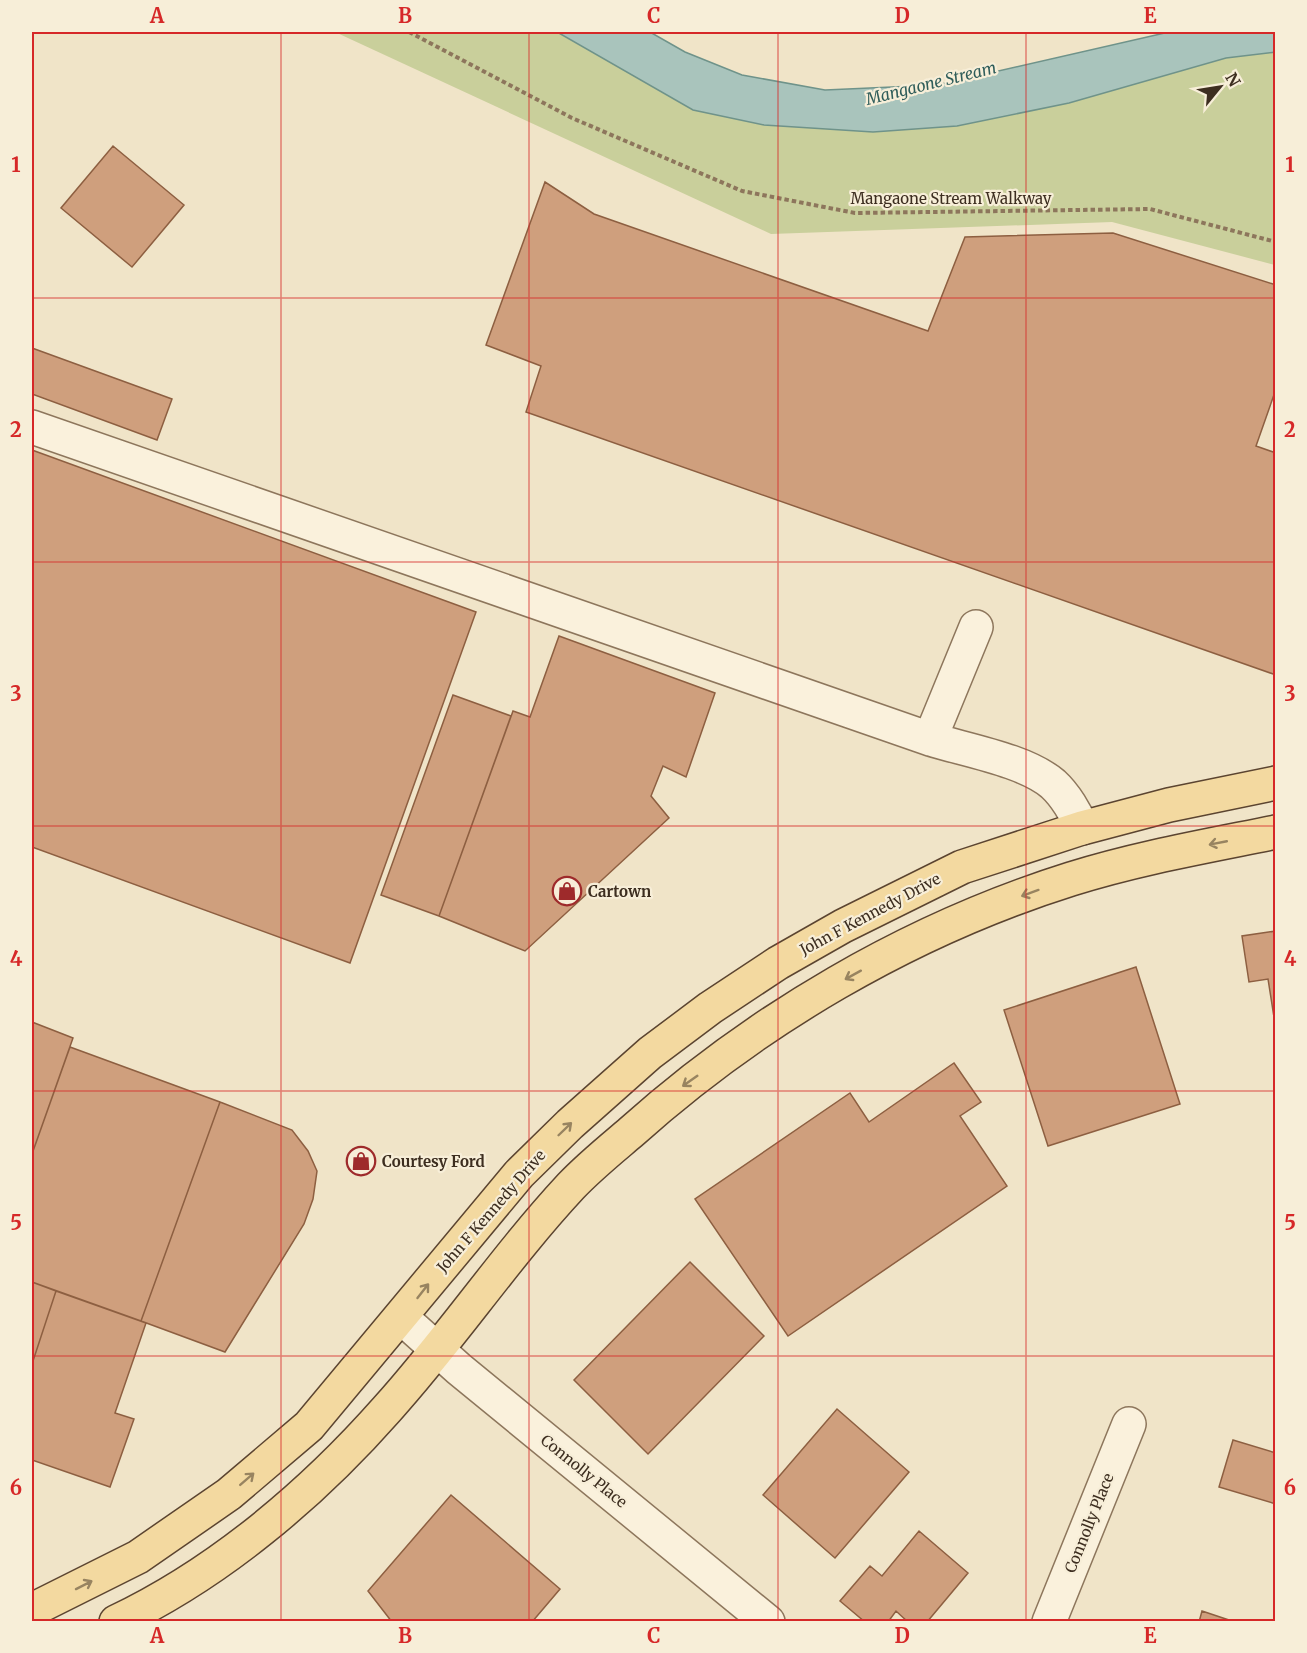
<svg xmlns="http://www.w3.org/2000/svg" width="1307" height="1653" font-family="Merriweather,serif">
	<rect width="100%" height="100%" fill="#f0e4c8"/>
	<!-- green -->
	<path fill="#c9cf9b" d="M335,32H605L859,116L1275,34V265L1112,222L771,234Z"/>
	<!-- water -->
	<path fill="#a9c4bc" stroke="#6f938a" stroke-width="1.5" d="M557,32H650L685,52L742,75L825,90L937,85L1169,32H1275L1276,52L1226,58L1069,103L957,126L873,132L764,125L693,110Z"/>
	<!-- building -->
	<path fill="#cf9f7d" stroke="#8d5f41" stroke-width="1.5" d="M113,146L184,205L132,267L61,208Z
		M545,182L594,214L928,331L965,237L1113,233L1276,285V389L1256,446L1276,453V675L526,412L541,366L486,345Z
		M32,348L172,399L157,440L32,394Z
		M32,450L476,612L350,963L32,847Z
		M559,636L715,693L686,777L663,766L651,796L669,818L525,951L439,916L513,711L530,717Z
		M453,695L511,716L439,916L381,895Z
		M1276,931V1030L1268,979L1249,982L1242,936Z
		M1136,967L1180,1104L1048,1146L1004,1010Z
		M32,1022L73,1038L32,1154Z
		M70,1047L220,1102L141,1321L32,1282V1154Z
		M954,1063L981,1102L960,1116L1007,1186L788,1336L695,1199L850,1093L869,1122Z
		M220,1102L292,1130L308,1151L317,1171L313,1199L304,1224L225,1352L141,1321Z
		M690,1262L764,1336L648,1454L574,1380Z
		M32,1282L56,1291L32,1364Z
		M56,1291L146,1323L115,1413L134,1419L110,1487L32,1460V1364Z
		M837,1409L909,1472L835,1558L763,1495Z
		M1233,1440L1276,1453V1504L1219,1487Z
		M451,1495L560,1589L532,1622H392L368,1591Z
		M919,1531L968,1573L927,1622H908L896,1611L888,1622H865L840,1601L870,1566L882,1576Z
		M1202,1611L1235,1622H1199Z"/>
	<g fill="none" stroke-linecap="round" stroke-linejoin="round">
		<!-- minor casing -->
		<g stroke="#8d765c" stroke-width="36">
			<path id="minor" d="M32,427L930,739C965,750 1025,760 1053,784C1065,795 1076,813 1082,828
				M930,739L976,627
				M402,1318L459,1369L768,1622
				M1049,1622L1129,1424"/>
		</g>
		<!-- major casing -->
		<g stroke="#5b4430" stroke-width="36">
			<path id="major" d="M32,1610L138,1557L229,1494L309,1426L519,1174L570,1124L650,1053L710,1008L778,963L843,926L962,867L1082,828L1169,805L1276,783
				M116,1622C219,1573 312,1494 387,1409C452,1337 505,1257 571,1186C589,1167 610,1150 630,1133C756,1020 909,930 1071,879C1138,858 1207,846 1276,832"/>
		</g>
		<!-- path -->
		<path stroke="#8d765c" stroke-width="4" stroke-dasharray="4.5 3" stroke-linecap="butt" d="M409,32L572,118L742,191L855,213L1150,209L1276,242"/>
		<!-- minor -->
		<use href="#minor" stroke="#faf1dc" stroke-width="33"/>
		<!-- major -->
		<use href="#major" stroke="#f3d9a0" stroke-width="33"/>
	</g>
	<!-- one-way arrows -->
	<defs><path id="oneway-shaft" d="M-6 0H5M1.5-3L5.5 0L1.5 3" fill="none" stroke-width="1.6" stroke-linecap="round" stroke-linejoin="round" transform="scale(1.5)"/></defs>
	<g stroke="#988460">
		<use href="#oneway-shaft" transform="translate(1218 843) rotate(169)"/>
		<use href="#oneway-shaft" transform="translate(1030 893) rotate(160)"/>
		<use href="#oneway-shaft" transform="translate(853 975) rotate(151)"/>
		<use href="#oneway-shaft" transform="translate(690 1081) rotate(145)"/>
		<use href="#oneway-shaft" transform="translate(565 1129) rotate(-44)"/>
		<use href="#oneway-shaft" transform="translate(423 1291) rotate(-52)"/>
		<use href="#oneway-shaft" transform="translate(247 1479) rotate(-41)"/>
		<use href="#oneway-shaft" transform="translate(84 1585) rotate(-27)"/>
	</g>
	<!-- grid -->
	<path fill="none" stroke="#d62828" stroke-width="1.5" stroke-opacity="0.55" d="M281,32V1622M529,32V1622M778,32V1622M1026,32V1622M32,298H1276M32,562H1276M32,826H1276M32,1091H1276M32,1356H1276"/>
	<!-- icons -->
	<defs>
		<g id="shop-ring" transform="scale(1.5)"><circle r="9.5" fill="#f7eed8" stroke="#9e2a2b" stroke-width="1.5"/><path d="M-5-2.5h2.3a2.7 3.5 0 0 1 5.4 0H5L5.5 6h-11ZM-1.5-2.5h3a1.5 2.3 0 0 0-3 0Z" fill="#9e2a2b"/></g>
	</defs>
	<g fill-rule="evenodd">
		<use href="#shop-ring" x="567" y="891"/>
		<use href="#shop-ring" x="361" y="1161"/>
	</g>
	<g text-anchor="middle" dominant-baseline="central" stroke-width="4.5" stroke-linejoin="round" paint-order="stroke">
		<!-- street labels -->
		<g font-size="15" fill="#3d2e20" stroke="#f7eed8">
			<text x="951" y="198">Mangaone Stream Walkway</text>
			<text transform="translate(870 914) rotate(-28)">John F Kennedy Drive</text>
			<text transform="translate(491 1211) rotate(-49)">John F Kennedy Drive</text>
			<text transform="translate(584 1471) rotate(39)">Connolly Place</text>
			<text transform="translate(1089 1523) rotate(-68)">Connolly Place</text>
		</g>
		<!-- poi labels -->
		<g font-size="15" font-weight="bold" fill="#3d2e20" stroke="#f7eed8" text-anchor="start">
			<text x="588" y="891">Cartown</text>
			<text x="382" y="1161">Courtesy Ford</text>
		</g>
		<!-- water labels -->
		<g font-size="16" font-style="italic" fill="#2f5d5a" stroke="#f7eed8">
			<text transform="translate(931 83) rotate(-14)">Mangaone Stream</text>
		</g>
	</g>
	<!-- border -->
	<rect width="1307" height="1653" fill="none" stroke="#f7eed8" stroke-width="66"/>
	<!-- north arrow -->
	<g transform="translate(1220 87) rotate(60)" stroke="#f7eed8" stroke-width="4.5" paint-order="stroke">
	<path d="M0-4.5L10 22L0 15L-10 22Z" fill="#3d2e20"/>
	<text y="-9" font-size="16" font-weight="bold" text-anchor="middle" fill="#3d2e20">N</text>
	</g>
	<rect x="33" y="33" width="1241" height="1587" fill="none" stroke="#d62828" stroke-width="2"/>
	<g font-size="20" text-anchor="middle" font-weight="bold" fill="#d62828">
		<text x="157" y="23">A</text>
		<text x="405" y="23">B</text>
		<text x="654" y="23">C</text>
		<text x="902" y="23">D</text>
		<text x="1150" y="23">E</text>
		<text x="16" y="172">1</text>
		<text x="1290" y="172">1</text>
		<text x="16" y="437">2</text>
		<text x="1290" y="437">2</text>
		<text x="16" y="701">3</text>
		<text x="1290" y="701">3</text>
		<text x="16" y="966">4</text>
		<text x="1290" y="966">4</text>
		<text x="16" y="1230">5</text>
		<text x="1290" y="1230">5</text>
		<text x="16" y="1495">6</text>
		<text x="1290" y="1495">6</text>
		<text x="157" y="1643">A</text>
		<text x="405" y="1643">B</text>
		<text x="654" y="1643">C</text>
		<text x="902" y="1643">D</text>
		<text x="1150" y="1643">E</text>
	</g>
</svg>
